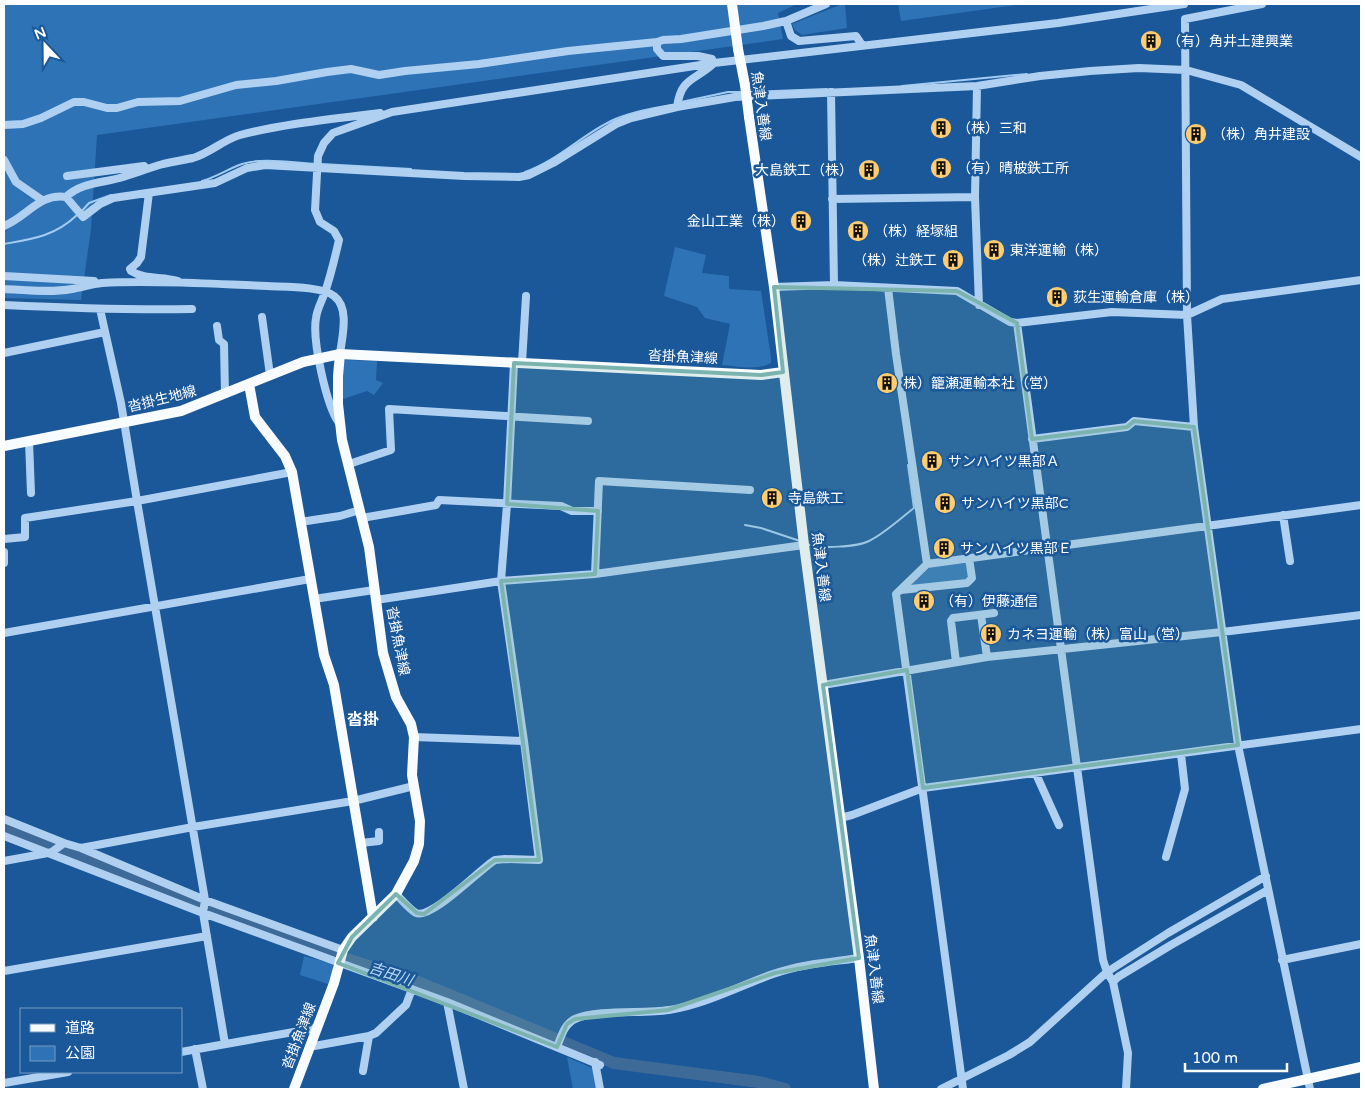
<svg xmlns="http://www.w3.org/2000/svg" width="1365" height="1093" font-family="'Varela Round','Noto Sans JP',sans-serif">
	<rect width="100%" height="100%" fill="#1a5899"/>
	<!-- green -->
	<path fill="#2e73b6" d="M4,4H797L778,13L783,39L97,135L91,229L81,300L4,298Z
		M842,4H845L847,28L802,35L795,30L792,24Z
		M898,4H1024L901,21Z
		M675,247L706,255L702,273L729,276V289L761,291L771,358V363C757,371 737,366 722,365L730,324L705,318L697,307L664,296Z
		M347,360L377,361L376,380L383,383L374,395L367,391L343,399V361Z
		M966,563L968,576L963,580L911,586L910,584L927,567Z
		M304,956L333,964L331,985L300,975Z
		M567,1057L592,1068L596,1088L573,1089Z"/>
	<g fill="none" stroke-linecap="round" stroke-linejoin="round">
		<!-- stream -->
		<path stroke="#a3ccf3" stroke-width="2" d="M902,86L1027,74
			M750,92L827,89
			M681,102L728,92H742
			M321,164L411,169
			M525,172C557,161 582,135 611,121C630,112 651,109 671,105
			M202,181C216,177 228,169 242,164C262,157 294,163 316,164
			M81,212L89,203L111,195
			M4,244C33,239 55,236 77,215
			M745,525L761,528L800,541
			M807,544C819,549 858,547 869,541C884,534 901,518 914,508L908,465"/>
		<!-- river -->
		<path stroke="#3e6a98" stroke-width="12" d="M4,827L294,942L418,982L614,1063L759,1082L785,1089"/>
		<!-- minor -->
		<path stroke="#afd0f1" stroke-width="8" d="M1262,4L1185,19L1187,315L1194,427L1238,745L1310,1089
			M786,21L791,36L799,41L856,36L862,45
			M714,63C695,81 681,77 677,107L735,97L977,86L1040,76L1090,71L1139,68L1186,70L1241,85L1361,157
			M714,63L712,59L698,56H663L657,49V42L663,40L681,39L763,26L786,21L826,4
			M977,86L975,197L979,305
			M831,92L834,285
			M4,125L23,124L41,118L74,102H84L107,108H117L138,102L180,101L236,85L276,81L327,72L351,69L379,75L405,71L479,64L568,51L657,42
			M4,160L16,182L42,200
			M67,176L144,166
			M149,193L141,257L137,263L130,269L131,271C145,280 162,276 178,281
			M66,197C81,182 104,183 123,177C136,173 149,168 163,164C172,162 183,160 193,158C210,153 223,140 240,135C286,123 334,119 380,113
			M832,199L975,197
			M4,226C27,217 39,193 66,197L83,217L100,204L113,198L215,183L247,168L265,165L464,176L519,177L529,175L553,163L616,124L631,118L677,107
			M4,276L94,281
			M774,287L834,285L957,291L1010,322L1017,323L1112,312L1187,315L1222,299L1361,280
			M888,288L896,354L927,564
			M4,289C26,290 50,293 72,289C83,287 92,284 102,283C155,280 213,284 267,286C282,287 322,286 334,296C350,308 342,337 340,354
			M4,305C67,308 129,310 192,309
			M100,309L121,403L137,501L292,472
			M262,317L270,375
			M1017,323L1103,960L1107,972L1113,982L1128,1053L1126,1089
			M217,326L219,340L224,344L225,394
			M4,353L105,332
			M522,363L526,296
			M339,423C326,405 312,339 316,318C317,309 322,301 325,292C331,275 335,257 339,240L334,231L320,222L315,210L318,156L324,143L333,133L392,112L714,63L1058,23L1184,4
			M1032,439L1127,427L1134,421L1194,427
			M29,441L31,493
			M349,464L391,450L389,409L588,421
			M1283,515L1290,561
			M362,518L436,505L439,500L561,506L572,511H598
			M300,522L340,516L360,510
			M4,539L25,537V518L137,501L205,900L203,913L225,1044
			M4,552V563
			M595,574L599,481L750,490
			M901,590L967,583L972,578L969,558
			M314,599L374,590
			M376,600L501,581L595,574L804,545
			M981,615L987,657
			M4,633L310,579
			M956,662L951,621L953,618L994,613
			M823,685L987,657L1222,632L1361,615
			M414,737L524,741
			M1036,774L1059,825
			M840,818L852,815L923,788L1361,729
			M4,819L64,843
			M4,836L203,913L447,1002L600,1065
			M361,843L379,841V832
			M81,848L205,900L343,950
			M1166,857L1185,789L1181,754
			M4,861L48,853L52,852L64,843L81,848L193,827L353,801L414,786
			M396,894C402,900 409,909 416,913C431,920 480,869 495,860L505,859L539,860L524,741L501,581L507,504L514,363
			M1282,960L1361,944
			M4,971L207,936
			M1113,982L1118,977L1171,945L1268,890
			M447,1002L464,1089
			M309,1047L369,1036L376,1033L406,1005L412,989
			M557,1047C561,1037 564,1024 575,1019C598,1009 643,1014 669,1010C706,1004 739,986 773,974C801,964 831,962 859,958
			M195,1049L203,1089
			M181,1052L316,1028
			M595,1062L600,1089
			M363,1071L369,1036
			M4,1083L68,1072
			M941,1089L1009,1055L1030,1042L1107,972L1168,933L1266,876
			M963,1089L896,594L927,564L1361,505"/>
		<!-- major -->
		<path stroke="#f9fcff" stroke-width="10" d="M738,49L745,85
			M749,117L774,287L804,545L859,958L874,1089
			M249,384L255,417L285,456L292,472L324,655L334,685L373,917
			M4,446L181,411L303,362L340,354L761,375L783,372
			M294,1089L334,983L343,950L352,937L396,894L414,861L419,844L420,821L412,775L414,737L411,724L396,697L383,653L369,547L342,440L338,404V376L340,354
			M1263,1089L1361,1067"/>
		<!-- major-bridge -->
		<path stroke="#f9fcff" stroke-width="10" d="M732,4L738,49
			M745,85L749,117"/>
	</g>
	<!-- marked area -->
	<path fill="#7bb4af" fill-opacity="0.2" stroke="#7bb4af" stroke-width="4" stroke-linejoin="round" d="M774,287L957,291L1017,323L1032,439L1127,427L1134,421L1194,427L1238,745L923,788L907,670L823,685L859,958L775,973L668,1010L575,1019L567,1024L557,1047L338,963L352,937L396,894L417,913L424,914L495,860H539L501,581L595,574L598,511L507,504L514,363L761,375L783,372Z"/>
	<!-- icons -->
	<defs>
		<g id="building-disc" transform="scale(1.125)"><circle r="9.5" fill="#ffcd6f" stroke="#1a5899"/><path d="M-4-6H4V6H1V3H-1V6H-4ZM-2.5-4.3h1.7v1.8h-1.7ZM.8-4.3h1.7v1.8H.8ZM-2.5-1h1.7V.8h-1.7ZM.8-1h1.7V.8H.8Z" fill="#111"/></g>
	</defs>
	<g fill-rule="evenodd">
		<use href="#building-disc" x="1151" y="41"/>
		<use href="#building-disc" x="941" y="128"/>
		<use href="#building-disc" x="1196" y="134"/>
		<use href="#building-disc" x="941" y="168"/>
		<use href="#building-disc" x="869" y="170"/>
		<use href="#building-disc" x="801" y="221"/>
		<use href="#building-disc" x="858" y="231"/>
		<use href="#building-disc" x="994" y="250"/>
		<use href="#building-disc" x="953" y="260"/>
		<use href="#building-disc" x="1057" y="297"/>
		<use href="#building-disc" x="887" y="383"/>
		<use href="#building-disc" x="932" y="461"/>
		<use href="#building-disc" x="772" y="498"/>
		<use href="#building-disc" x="945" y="503"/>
		<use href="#building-disc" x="944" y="548"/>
		<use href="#building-disc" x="924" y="601"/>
		<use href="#building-disc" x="991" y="634"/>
	</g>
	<g text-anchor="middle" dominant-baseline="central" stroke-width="5" stroke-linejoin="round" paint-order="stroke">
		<!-- poi labels -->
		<g font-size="14" fill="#fff" stroke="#1a5899" text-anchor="start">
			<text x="1167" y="41">（有）角井土建興業</text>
			<text x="957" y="128">（株）三和</text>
			<text x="1212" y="134">（株）角井建設</text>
			<text x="957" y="168">（有）晴柀鉄工所</text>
			<text x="853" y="170" text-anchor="end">大島鉄工（株）</text>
			<text x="785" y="221" text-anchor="end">金山工業（株）</text>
			<text x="874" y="231">（株）経塚組</text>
			<text x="1010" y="250">東洋運輸（株）</text>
			<text x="937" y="260" text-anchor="end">（株）辻鉄工</text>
			<text x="1073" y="297">荻生運輸倉庫（株）</text>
			<text x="903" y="383">株）籠瀬運輸本社（営）</text>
			<text x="948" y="461">サンハイツ黒部Ａ</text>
			<text x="788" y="498">寺島鉄工</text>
			<text x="961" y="503">サンハイツ黒部C</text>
			<text x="960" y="548">サンハイツ黒部Ｅ</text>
			<text x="940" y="601">（有）伊藤通信</text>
			<text x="1007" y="634">カネヨ運輸（株）富山（営）</text>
		</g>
		<!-- street labels -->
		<g font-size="14" fill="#fff" stroke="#1a5899">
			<text transform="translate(761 106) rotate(82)">魚津入善線</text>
			<text transform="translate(683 357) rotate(3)">沓掛魚津線</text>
			<text transform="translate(162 399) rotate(-14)">沓掛生地線</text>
			<text transform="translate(821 567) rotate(83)">魚津入善線</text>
			<text transform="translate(398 641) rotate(79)">沓掛魚津線</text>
			<text transform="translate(874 969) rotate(83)">魚津入善線</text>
			<text transform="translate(299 1036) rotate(-69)">沓掛魚津線</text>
		</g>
		<!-- water labels -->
		<g font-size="15" font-style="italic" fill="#bcdaf7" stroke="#1a5899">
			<text transform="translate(391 974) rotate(18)">吉田川</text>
		</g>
		<!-- quarter labels -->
		<g font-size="16" font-weight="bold" fill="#fff" stroke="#1a5899">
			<text x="363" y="720">沓掛</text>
		</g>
	</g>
	<!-- border -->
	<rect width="1365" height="1093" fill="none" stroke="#ffffff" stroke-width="10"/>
	<!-- legend -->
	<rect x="20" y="1008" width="162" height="65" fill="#1a5899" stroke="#769bc2"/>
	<rect x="30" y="1024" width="25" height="8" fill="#f9fcff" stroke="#769bc2"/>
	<text x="65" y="1033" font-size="15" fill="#ffffff">道路</text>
	<rect x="30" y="1046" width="25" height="15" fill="#2e73b6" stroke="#769bc2"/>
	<text x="65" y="1058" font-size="15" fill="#ffffff">公園</text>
	<!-- north arrow -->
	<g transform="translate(45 45) rotate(338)" stroke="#1a5899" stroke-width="4" paint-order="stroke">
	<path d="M0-4L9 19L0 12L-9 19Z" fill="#ffffff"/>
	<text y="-8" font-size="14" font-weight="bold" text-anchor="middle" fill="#ffffff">N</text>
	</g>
	<!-- scale -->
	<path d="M1185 1063v8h102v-8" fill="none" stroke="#ffffff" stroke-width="2.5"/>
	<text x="1192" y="1063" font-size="15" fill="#ffffff" stroke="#1a5899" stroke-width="4" paint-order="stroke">100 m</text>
</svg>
